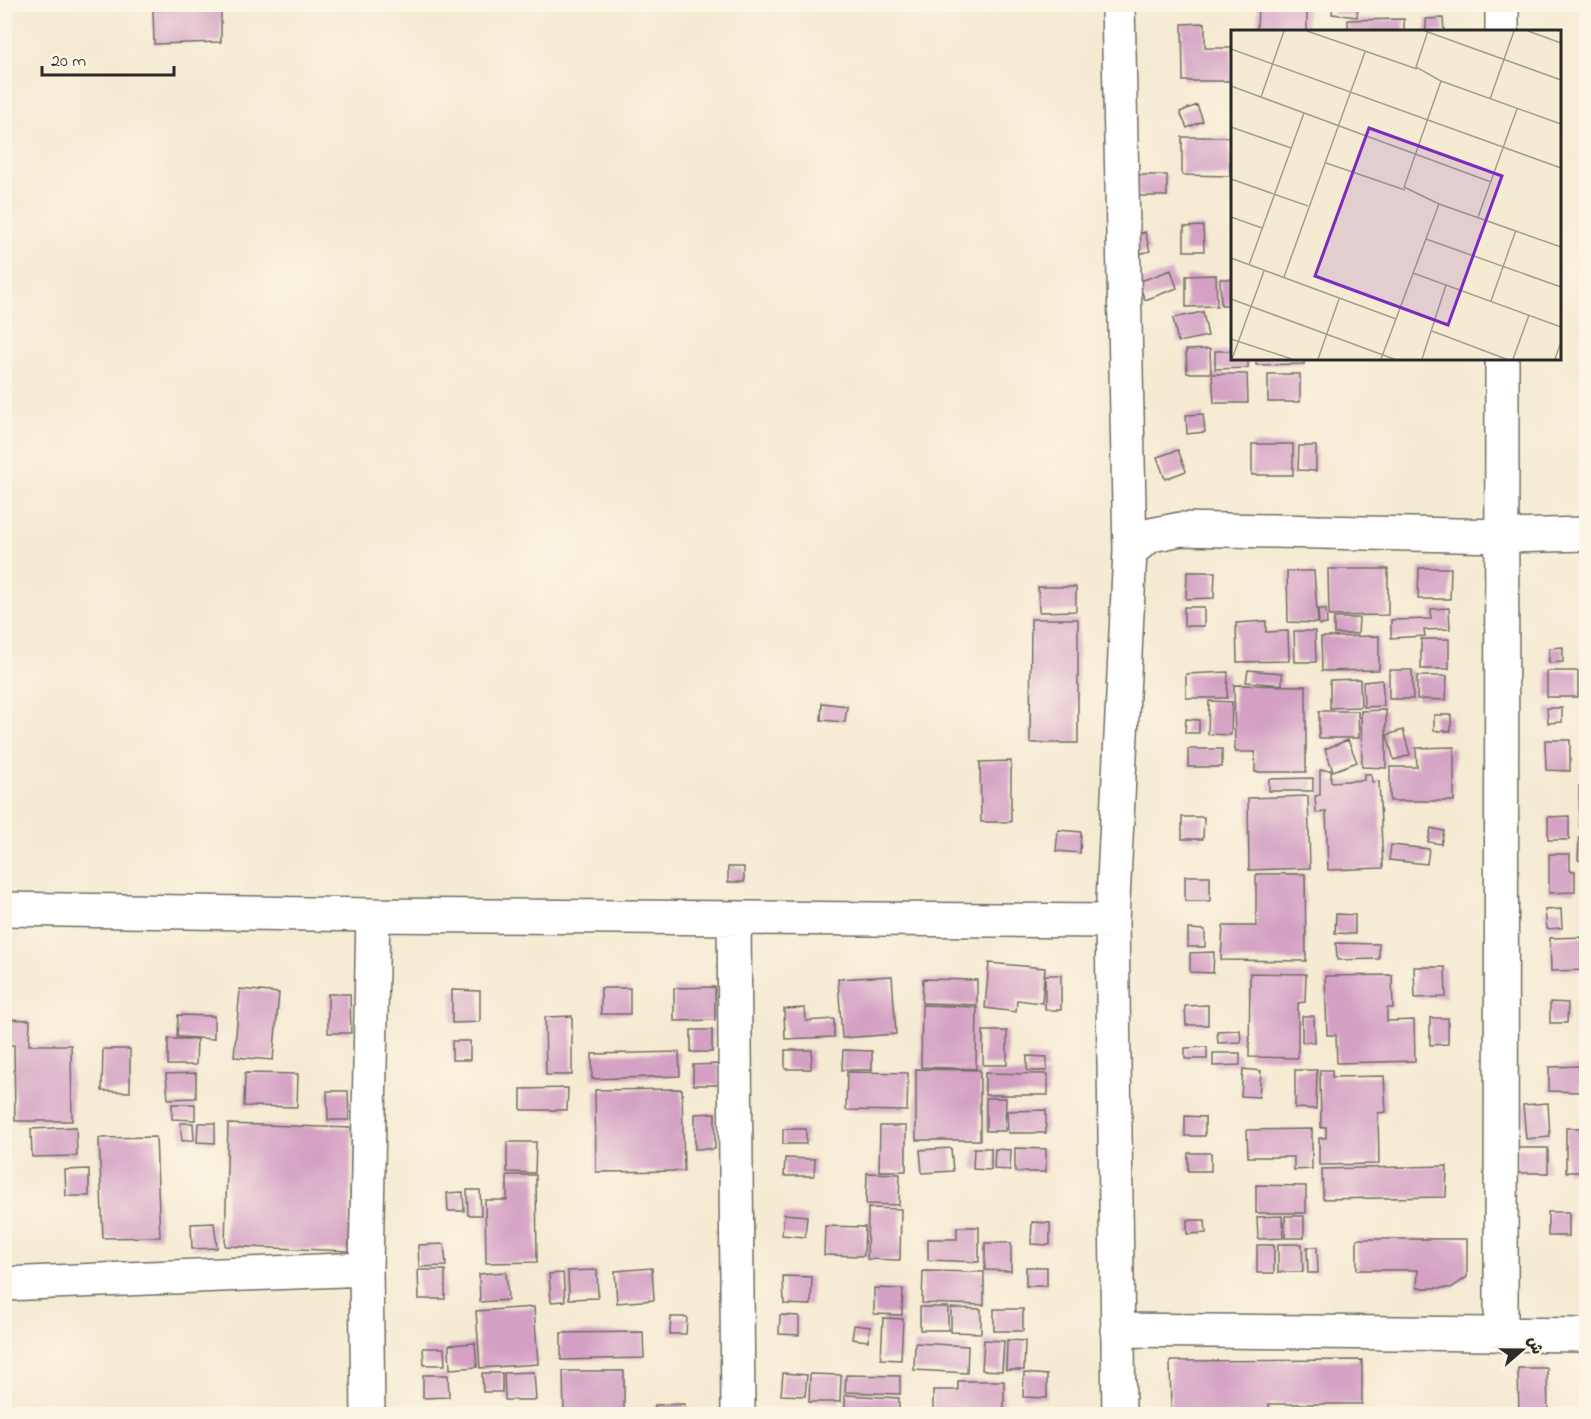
<svg xmlns="http://www.w3.org/2000/svg" width="1591" height="1419" font-family="'Indie Flower','Playpen Sans Arabic',sans-serif">
	<rect width="100%" height="100%" fill="#fcf5e5"/>
	<filter id="ink" filterUnits="userSpaceOnUse"><feTurbulence type="fractalNoise" baseFrequency=".0167" numOctaves="2"/><feDisplacementMap in="SourceGraphic" scale="12" xChannelSelector="R" yChannelSelector="G"/><feConvolveMatrix kernelMatrix="1 2 1 2 8 2 1 2 1" color-interpolation-filters="sRGB"/></filter>
	<filter id="wash" filterUnits="userSpaceOnUse"><feTurbulence type="fractalNoise" baseFrequency=".008" numOctaves="4" result="noise"/><feDisplacementMap in="SourceGraphic" scale="24" xChannelSelector="R" yChannelSelector="G"/><feGaussianBlur stdDeviation="1.35" result="paint"/><feColorMatrix in="noise" values="0 0 0 0 0 0 0 0 0 0 0 0 0 0 0 0 0 1.4 0 .05"/><feComposite in="paint" operator="in"/></filter>
	<g filter="url(#wash)">
		<rect width="100%" height="100%" fill="#f5ead2"/>
		<g id="blocks">
			<!-- building -->
			<path fill="#d4a1c4" d="M1258,4H1307V32H1257Z
				M1333,4H1358L1357,17L1332,14Z
				M221,9V42L154,44L153,10Z
				M1443,18L1444,32H1426V19Z
				M1404,19V32H1348V20Z
				M1205,23V48H1232V81H1183L1182,24Z
				M1197,105L1203,121L1187,128L1180,112Z
				M1182,137H1229L1230,176L1182,175Z
				M1136,175H1167V196H1137Z
				M1203,226L1204,251H1184V227Z
				M1145,232L1150,251L1136,255L1130,237Z
				M1171,270L1177,288L1145,300L1138,282Z
				M1216,275L1217,306L1186,307V276Z
				M1220,279H1232V305H1221Z
				M1203,312L1208,336L1178,342L1173,318Z
				M1210,349L1211,373H1187L1186,350Z
				M1215,351H1232V358H1248V368L1215,369Z
				M1256,358H1304V364L1256,365Z
				M1212,374H1247L1248,403H1214Z
				M1268,374H1300V402H1268Z
				M1203,414L1205,432L1187,434L1186,415Z
				M1252,444H1293V475H1252Z
				M1299,446H1316V471L1298,470Z
				M1178,450L1186,471L1165,479L1157,457Z
				M1419,568H1451L1450,599H1418Z
				M1328,569H1388V615L1329,616Z
				M1287,571H1314L1318,623L1288,622Z
				M1187,572H1215L1214,598L1186,599Z
				M1038,587H1076V611L1039,612Z
				M1184,607H1204V626H1184Z
				M1449,608L1450,629L1424,630L1425,636L1391,638V620L1431,619V609Z
				M1318,609H1326L1327,624L1319,625Z
				M1334,618H1359L1358,634H1334Z
				M1031,619H1078V743H1030Z
				M1266,621V632L1288,631L1289,661L1237,662L1236,623Z
				M1294,631H1315L1316,662H1295Z
				M1379,636V670L1322,671L1321,637Z
				M1421,639H1449V669H1421Z
				M1563,647V662L1549,663V648Z
				M1248,670L1282,673V685L1246,682Z
				M1389,670H1412L1413,699H1389Z
				M1547,671H1578V697H1547Z
				M1228,672L1227,698H1186V674Z
				M1417,676H1447L1446,700L1417,699Z
				M1360,679L1361,707L1330,708V680Z
				M1382,680L1384,706L1364,707L1363,682Z
				M1234,685L1306,686V772H1255V752H1235Z
				M1209,701L1232,702L1231,735L1208,734Z
				M822,703L847,706L845,722L821,720Z
				M1547,708H1562V722L1548,723Z
				M1386,710V768L1362,767L1361,711Z
				M1319,711H1358L1359,738H1319Z
				M1434,715H1451V731H1434Z
				M1186,719L1199,720V733H1185Z
				M1403,730L1410,755L1394,760L1387,735Z
				M1348,740L1357,762L1333,771L1325,749Z
				M1545,740H1570V771L1546,770Z
				M1454,747V801H1390V767H1417L1416,748Z
				M1188,749H1222V767H1188Z
				M1011,761V822H981L980,762Z
				M1320,770H1331V782L1364,780V774H1371L1372,782L1379,781L1383,868L1328,870L1326,812L1316,813L1315,796L1320,795Z
				M1313,778V791H1269V779Z
				M1579,786H1586V827H1580Z
				M1308,796L1310,868L1249,870L1248,798Z
				M1569,816V840H1548V817Z
				M1182,817H1204L1203,839H1182Z
				M1431,828L1444,831L1441,844L1428,842Z
				M1058,830L1081,832L1080,853L1056,851Z
				M1579,837H1586V861L1578,860Z
				M1391,845L1429,849L1427,864L1389,860Z
				M1549,854H1570V871H1575V892L1549,893Z
				M728,867H744V882H728Z
				M1256,874H1305L1306,961L1221,960L1223,926H1256Z
				M1185,876H1210V901H1185Z
				M1561,909L1562,928L1547,929L1545,910Z
				M1336,914L1355,915V934L1335,933Z
				M1188,929L1205,930V947H1188Z
				M1586,937V970L1551,971L1550,938Z
				M1336,943L1379,944V959L1337,960Z
				M1214,952L1213,973L1190,972V953Z
				M989,963L1045,968L1042,1003L1017,1000L1016,1012L985,1008Z
				M1414,967H1445L1446,997L1415,998Z
				M1250,973L1306,974L1305,1002L1298,1003V1058L1249,1057Z
				M1045,975H1061V1010H1045Z
				M1392,975L1393,1008H1387V1021L1414,1020L1415,1061L1337,1063L1336,1035H1327L1325,976Z
				M892,976L896,1034L842,1038L838,979Z
				M923,979L977,980V1005L922,1003Z
				M715,987V1020L674,1021V988Z
				M601,988H630V1014H601Z
				M240,989L279,993L273,1060L234,1057Z
				M452,990L480,991V1022L452,1023Z
				M328,994H350L351,1033H328Z
				M1550,1002L1568,1003L1567,1023H1550Z
				M922,1005L977,1007L976,1069L921,1067Z
				M1208,1005V1025H1186L1185,1006Z
				M805,1008L806,1021L834,1019V1037L785,1039L784,1009Z
				M178,1015L214,1016V1039L177,1037Z
				M572,1016V1075H546L545,1017Z
				M1302,1016H1314L1315,1042H1302Z
				M1430,1018H1448V1044L1430,1045Z
				M4,1019L30,1020L29,1045H71L72,1121H15L14,1045H4Z
				M691,1030H712V1052H691Z
				M1240,1030L1241,1042L1218,1043L1217,1031Z
				M983,1031H1007V1065H983Z
				M168,1039H197L196,1065H168Z
				M452,1041H470V1060H452Z
				M1207,1047V1059H1185V1048Z
				M103,1049H130V1092L102,1091Z
				M785,1050H812L811,1069H785Z
				M843,1050L872,1051V1070H842Z
				M679,1052L680,1076L592,1079V1054Z
				M1213,1053H1240V1065L1213,1066Z
				M1027,1056L1047,1057V1071H1027Z
				M719,1064V1085H693V1065Z
				M1581,1066V1092L1549,1091V1067Z
				M916,1069L980,1070V1140H916Z
				M1243,1069L1261,1071L1259,1097L1241,1096Z
				M1295,1070H1317L1316,1109L1295,1108Z
				M1320,1070H1332V1077L1384,1076L1386,1112L1378,1113L1379,1164L1319,1165V1138H1326V1127L1321,1128Z
				M847,1072L908,1073L907,1111L846,1110Z
				M196,1073V1098L168,1099L166,1074Z
				M245,1073L298,1074L297,1107L244,1106Z
				M985,1073L1048,1074V1095H985Z
				M568,1088L567,1110H521V1089Z
				M682,1089L684,1171L596,1172L595,1090Z
				M327,1091H348L349,1120H328Z
				M986,1098H1006L1005,1131H986Z
				M1548,1103L1550,1137L1526,1139L1523,1105Z
				M172,1104H195V1120L172,1119Z
				M1046,1110V1133H1008L1007,1111Z
				M715,1113V1149H695V1114Z
				M1185,1116L1205,1117V1136H1185Z
				M180,1123H193L194,1140L182,1141Z
				M198,1123H215V1143L197,1142Z
				M228,1124L352,1128L349,1251L225,1246Z
				M880,1126H906V1171H879Z
				M76,1127L77,1156L32,1157L31,1129Z
				M1566,1128H1586V1172H1566Z
				M783,1129H806V1144H783Z
				M1312,1129V1169L1294,1170V1157H1248L1247,1130Z
				M156,1137L160,1237L103,1238L99,1138Z
				M507,1142H536L535,1173L507,1172Z
				M951,1148L953,1171L922,1173L920,1150Z
				M974,1148H991V1170L973,1169Z
				M1015,1148L1046,1149V1172H1015Z
				M1517,1148H1548V1173H1517Z
				M995,1149L1011,1150L1010,1170L994,1169Z
				M1188,1153H1211V1171H1188Z
				M785,1158L815,1159L814,1176H784Z
				M1447,1166L1446,1197L1323,1199L1322,1169Z
				M89,1169V1196H66L65,1170Z
				M867,1173L900,1174L899,1205L866,1204Z
				M507,1175H536L537,1262L486,1263L485,1200H507Z
				M1256,1185L1306,1186V1213H1256Z
				M467,1190H480L481,1215H468Z
				M463,1192L464,1211H448L447,1193Z
				M868,1208L901,1209L900,1260L867,1259Z
				M1548,1212H1569V1236H1548Z
				M784,1214L807,1216L805,1237L782,1235Z
				M1282,1216L1283,1238L1258,1239L1257,1217Z
				M1285,1216H1304V1238H1285Z
				M1187,1220H1205L1206,1233L1187,1234Z
				M1032,1222L1050,1223V1245L1031,1244Z
				M214,1223L217,1248L192,1249L191,1224Z
				M825,1226L865,1227L864,1256L824,1255Z
				M957,1227H979V1262L928,1260V1239H957Z
				M1357,1239H1467V1277L1451,1288H1417L1418,1270H1357Z
				M985,1243H1011V1271L985,1270Z
				M444,1244L446,1266L419,1267L418,1245Z
				M1278,1244H1302L1303,1272H1278Z
				M1257,1245H1274V1273H1257Z
				M1307,1247H1317L1318,1273H1308Z
				M1026,1267H1047V1286H1026Z
				M652,1268L654,1300L617,1303L615,1271Z
				M418,1270H445V1299H419Z
				M597,1270L598,1298L569,1299L568,1271Z
				M923,1271L984,1272V1305L922,1303Z
				M506,1272L508,1300L480,1302L479,1274Z
				M563,1273L565,1301L551,1302L549,1274Z
				M783,1276L812,1277L811,1305L784,1304Z
				M874,1288L903,1289L902,1315L874,1314Z
				M534,1307L538,1364L480,1368L476,1311Z
				M920,1307H948V1330H920Z
				M951,1308L981,1309V1333L951,1332Z
				M994,1309H1023V1331H994Z
				M780,1315L799,1316V1335L779,1334Z
				M671,1317H687L686,1334H670Z
				M883,1318L903,1319L901,1360L881,1359Z
				M854,1325L870,1327L868,1341L852,1339Z
				M643,1332L644,1358L561,1360V1333Z
				M984,1340L1004,1341L1002,1371L982,1370Z
				M1007,1340L1025,1341L1024,1370H1006Z
				M475,1343L477,1367L450,1369L449,1345Z
				M915,1343L968,1346L967,1373L914,1370Z
				M423,1348H444L445,1365H424Z
				M1362,1360V1404H1269L1270,1414H1171L1170,1361Z
				M1518,1368H1547L1548,1414H1519Z
				M563,1371H624V1414H564Z
				M534,1372L536,1400H505L504,1373Z
				M482,1373H502V1392H483Z
				M783,1373L807,1375L805,1396L781,1395Z
				M1024,1373L1047,1375V1398L1023,1397Z
				M810,1374L841,1375L840,1402H809Z
				M423,1375H448L449,1397L423,1398Z
				M846,1375L900,1376V1394L845,1392Z
				M958,1381H1004V1414H933V1390H958Z
				M845,1395L899,1398V1414H845Z
				M685,1404V1414H656L655,1405Z
				M1033,1410H1049V1414H1033Z
				M422,1411H437V1414H422Z"/>
		</g>
	</g>
	<g filter="url(#ink)">
		<use href="#blocks" fill-opacity="0" stroke="#726e65" stroke-width="1.5"/>
		<g fill="none" stroke-linecap="round" stroke-linejoin="round">
			<!-- minor casing -->
			<g stroke="#726e65" stroke-width="36">
				<path id="minor" d="M1118,4L1130,551
					M1502,32V4
					M4,909L373,915L1112,921L1130,551L1151,535L1181,529L1502,536L1586,534
					M734,918L738,1414
					M1112,921L1119,1414
					M4,1284L366,1269
					M1117,1330L1586,1335
					M1501,1335L1502,358
					M368,1414L366,1269L373,915"/>
			</g>
			<!-- minor -->
			<use href="#minor" stroke="#fff" stroke-width="33"/>
		</g>
	</g>
	<!-- overview -->
	<g transform="translate(1231 30)">
		<rect width="330" height="330" fill="#f5ead2"/>
		<path fill="none" stroke="#a49e8f" stroke-width="1.5" d="M76,1L186,39M194,1L330,50M297,1L330,13M0,19L330,138M210,51L330,94M0,56L260,152M30,67L53,1M259,69L283,1M0,97L60,118M95,133L174,160M0,149L77,176M208,174L330,217M0,187L31,198M247,187L286,79M195,209L330,257M0,228L165,289M18,235L73,83M182,243L330,297M53,247L134,22M0,269L163,329M260,271L285,200M201,301L275,329M0,309L61,329M1,329L33,241M87,329L108,269M150,329L208,174L173,157L210,51L185,37L197,1M191,329L215,255M282,329L298,285M324,329L330,312"/>
		<path fill="#7b2cbf" fill-opacity="0.15" stroke="#7b2cbf" stroke-width="3" d="M138,98L271,146L217,295L84,246Z"/>
		<rect width="330" height="330" fill="none" stroke="#2b2b2b" stroke-width="3"/>
	</g>
	<!-- margin -->
	<rect width="1591" height="1419" fill="none" stroke="#fcf5e5" stroke-width="24"/>
	<!-- north arrow -->
	<g transform="translate(1522 1350) rotate(70)" stroke="#fcf5e5" stroke-width="4.5" paint-order="stroke">
	<path d="M0-4.5L10 22L0 15L-10 22Z" fill="#2b2b2b"/>
	<text y="-9" font-size="16" font-weight="bold" text-anchor="middle" fill="#2b2b2b">ش</text>
	</g>
	<!-- scale -->
	<path d="M42 66v9h132v-9" fill="none" stroke="#2b2b2b" stroke-width="3"/>
	<text x="51" y="66" font-size="18" fill="#2b2b2b" stroke="#fcf5e5" stroke-width="4.5" paint-order="stroke">20 m</text>
</svg>
